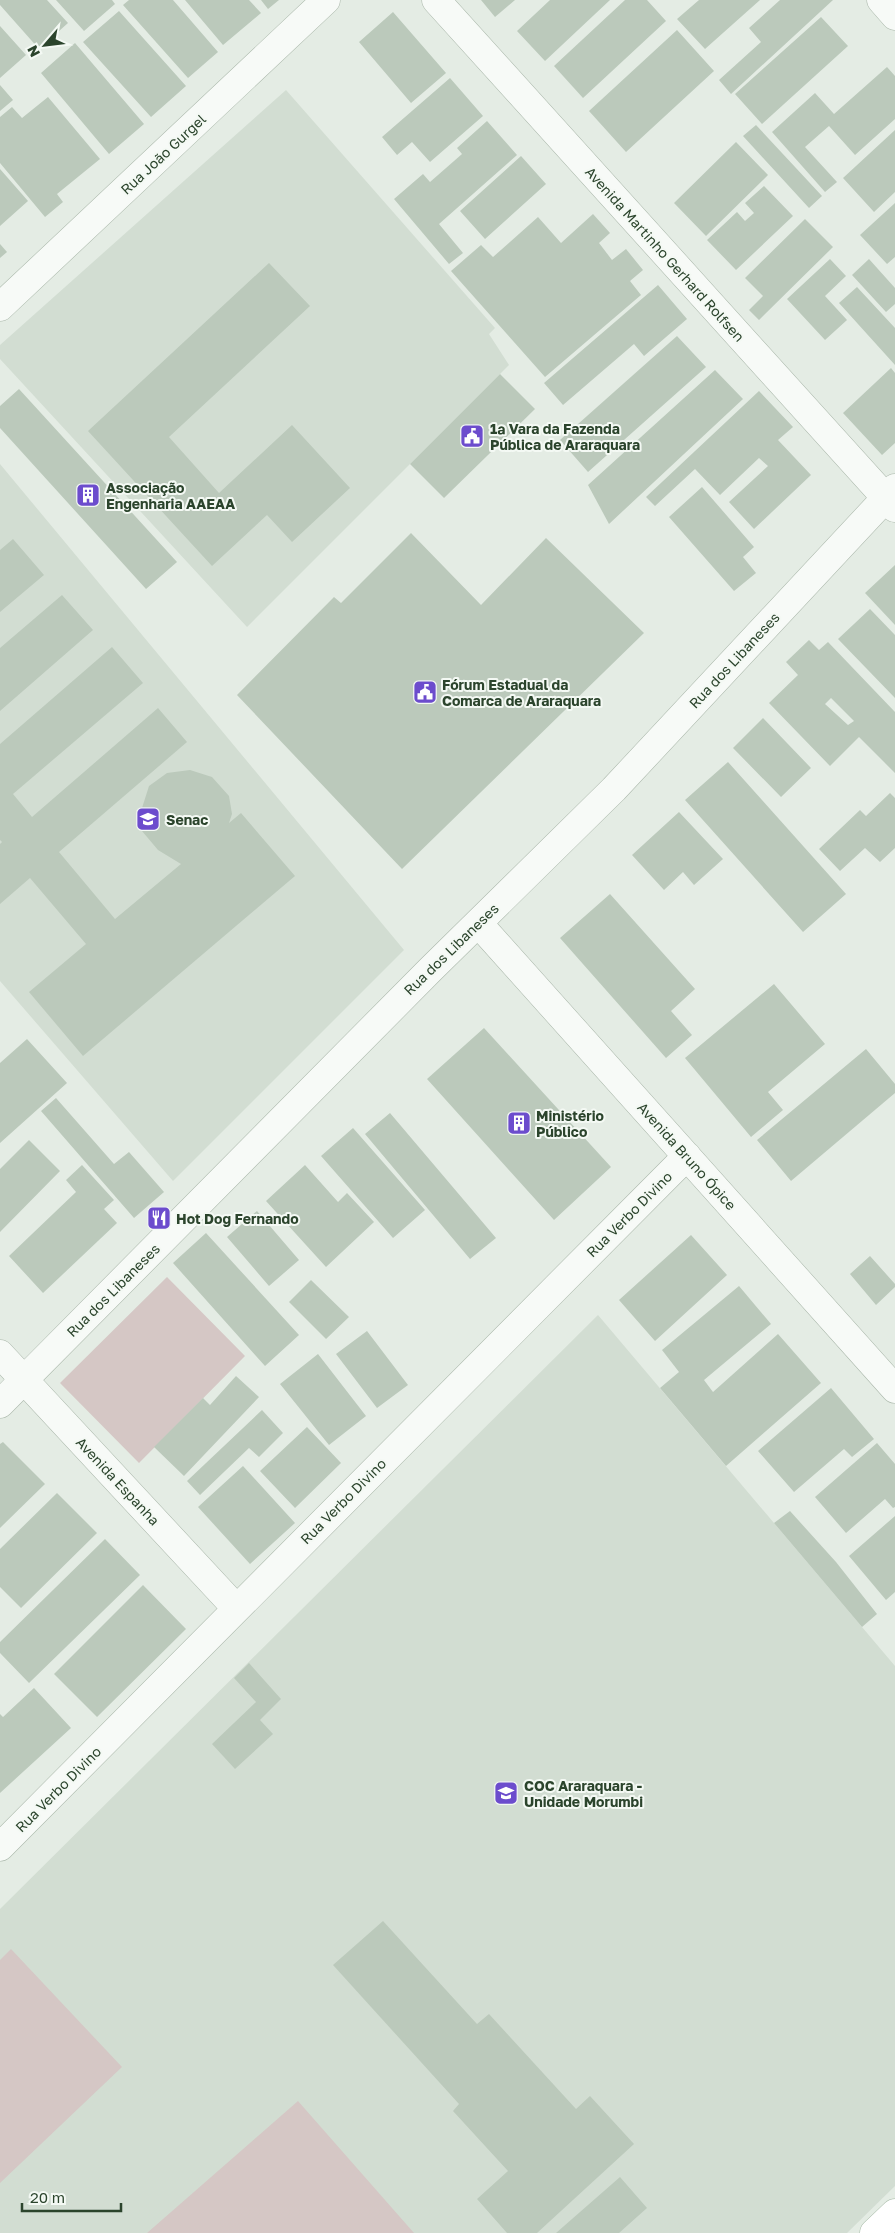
<svg xmlns="http://www.w3.org/2000/svg" width="895" height="2233" font-family="'Golos Text',sans-serif">
	<rect width="100%" height="100%" fill="#e4ece4"/>
	<!-- built -->
	<path fill="#d2ddd2" d="M286,90L495,328L489,334L509,365L247,627L0,359V345Z
		M0,464L404,950L173,1181L0,981Z
		M598,1315L895,1666V2186L847,2233H0V1909Z"/>
	<!-- green -->
	<path fill="#d5c7c5" d="M167,1277L245,1356L139,1463L60,1383Z
		M11,1949L122,2067L0,2183V1960Z
		M298,2101L414,2233H147Z"/>
	<!-- building -->
	<path fill="#bbc9bb" fill-rule="evenodd" d="M0,0H47L68,23L39,49L0,5Z
		M56,0H112L115,4L84,31Z
		M129,0H173L218,52L188,78L123,5Z
		M185,0H249L261,13L223,45Z
		M261,0H279L268,9Z
		M481,0H515L495,17Z
		M550,0H610L545,61L517,31Z
		M625,0H647L666,21L583,98L554,66Z
		M699,0H760L705,49L677,19Z
		M780,0H833L731,94L719,80L761,42L749,28Z
		M119,11L186,86L151,117L83,42Z
		M393,12L446,73L411,103L359,42Z
		M821,17L848,46L762,124L735,94Z
		M0,26L26,55L0,78Z
		M677,30L714,71L626,152L589,111Z
		M75,43L144,124L109,154L41,73Z
		M887,67L895,76V119L855,155L829,126L805,147L837,182L825,192L772,132L815,93L834,114Z
		M450,78L483,116L430,162L412,142L397,155L382,137Z
		M0,85L13,100L0,111Z
		M48,97L100,159L57,194L63,202L45,217L0,163V117L12,107L22,118Z
		M487,121L517,155L439,224L463,253L449,264L394,199L423,174L430,182L462,154L457,148Z
		M756,125L822,196L809,208L743,136Z
		M895,130V192L874,212L843,178Z
		M736,142L768,175L706,236L674,203Z
		M521,156L546,184L485,239L460,211Z
		M0,169L28,201L0,226Z
		M764,186L793,216L736,270L707,240L737,212L745,221L754,213L745,203Z
		M895,203V257L887,264L860,235Z
		M593,214L610,233L599,243L612,260L626,249L643,270L630,281L641,295L545,377L451,271L481,245L493,257L538,217L561,243Z
		M805,219L833,247L759,320L749,310L763,296L745,278Z
		M0,244L7,252L0,258Z
		M830,259L846,276L825,296L847,320L825,340L787,299Z
		M869,259L895,288V304L886,312L852,275Z
		M269,263L310,306L169,437L219,493L292,425L350,488L292,542L267,515L212,566L88,431Z
		M658,285L687,319L644,356L634,344L563,405L544,383Z
		M857,287L895,328V365L839,303Z
		M677,336L706,367L588,472L560,440Z
		M891,368L895,373V443L882,455L843,413Z
		M715,370L743,399L609,524L588,485Z
		M500,374L535,409L444,498L410,464Z
		M19,389L177,562L146,589L0,428V406Z
		M759,391L793,427L778,440L811,475L754,529L729,502L768,466L759,458L720,495L695,469L655,506L646,497Z
		M702,487L754,547L743,557L756,573L734,591L669,517Z
		M411,533L481,605L546,538L644,633L402,869L237,695L334,597L341,603Z
		M13,539L44,575L0,612V550Z
		M895,565V625L865,593Z
		M62,595L93,630L0,711V648Z
		M870,609L895,635V698L838,639Z
		M809,640L819,650L828,642L895,712V773L859,737L830,766L769,703L798,675L786,662ZM831,698L854,721L848,725L825,704Z
		M112,647L143,683L13,794L32,817L158,708L187,742L59,852L115,919L181,864L158,850L142,831V808L149,786L167,773L190,770L212,777L229,796L232,814L229,823L241,813L295,876L83,1056L29,992L86,944L30,878L0,904V844L2,842L0,840V744Z
		M763,718L811,768L781,797L733,748Z
		M728,762L846,894L803,932L685,800Z
		M890,793L895,798V848L880,862L865,848L840,871L819,849L860,810L866,816Z
		M679,812L723,859L694,885L683,872L664,890L632,855Z
		M610,894L695,989L671,1011L692,1035L666,1058L560,938Z
		M774,984L825,1044L768,1092L783,1110L751,1137L685,1058Z
		M484,1028L611,1167L554,1220L427,1079Z
		M27,1039L67,1083L0,1143V1063Z
		M866,1049L895,1084V1093L791,1181L757,1140Z
		M56,1098L114,1164L129,1152L164,1192L134,1218L41,1111Z
		M390,1113L496,1238L470,1259L365,1134Z
		M353,1128L425,1210L393,1238L321,1156Z
		M29,1140L60,1171L0,1232V1169Z
		M82,1165L114,1200L104,1209L117,1223L43,1293L9,1256L76,1192L66,1180Z
		M305,1165L338,1202L347,1193L374,1222L326,1267L266,1201Z
		M257,1211L299,1260L269,1286L227,1237Z
		M206,1233L299,1335L265,1366L173,1263Z
		M691,1235L727,1275L655,1341L619,1300Z
		M870,1256L895,1284V1287L876,1305L850,1274Z
		M311,1280L349,1317L326,1339L289,1302Z
		M739,1286L771,1324L704,1380L713,1392L778,1334L821,1383L726,1466L660,1388L679,1372L662,1350Z
		M367,1331L408,1385L377,1408L336,1354Z
		M318,1354L366,1416L329,1445L280,1384Z
		M236,1376L259,1397L184,1476L154,1447L203,1398L210,1405Z
		M831,1388L874,1439L852,1457L844,1449L794,1492L758,1451Z
		M262,1410L283,1433L259,1457L249,1448L200,1495L187,1481Z
		M307,1427L341,1463L295,1508L260,1471Z
		M3,1442L45,1484L0,1528V1444Z
		M877,1443L895,1464V1507L893,1508L885,1499L846,1533L815,1497Z
		M243,1466L295,1523L250,1564L198,1507Z
		M57,1493L97,1533L21,1608L0,1587V1549Z
		M790,1511L836,1562L877,1614L862,1627L774,1523Z
		M895,1516V1592L886,1600L849,1556Z
		M105,1539L140,1575L29,1683L0,1653V1642Z
		M143,1585L186,1629L97,1717L54,1674Z
		M249,1663L281,1699L260,1720L273,1734L235,1769L212,1744L256,1702L234,1678Z
		M34,1688L71,1728L0,1793V1714L3,1717Z
		M383,1921L477,2024L489,2014L576,2109L590,2096L634,2144L537,2233H507L477,2199L508,2171L453,2111L459,2104L333,1965Z
		M620,2177L647,2208L619,2233H556Z"/>
	<g fill="none" stroke-linecap="round" stroke-linejoin="round">
		<!-- minor casing -->
		<g stroke="#a9b6a9" stroke-width="29">
			<path id="minor" d="M436,0L895,508
				M881,0L895,16
				M0,307L326,0
				M478,923L895,1389
				M0,1354L236,1608
				M0,1404L430,970L614,789L895,488
				M0,1847L687,1156"/>
		</g>
		<!-- major casing -->
		<g stroke="#a3b7a3" stroke-width="29">
			<path id="major" d="M874,2233L895,2213"/>
		</g>
		<!-- minor -->
		<use href="#minor" stroke="#f7faf7" stroke-width="28"/>
		<!-- major -->
		<use href="#major" stroke="#fff" stroke-width="28"/>
	</g>
	<!-- icons -->
	<defs>
		<g id="civic-square" transform="scale(1.25)"><rect x="-9" y="-9" width="18" height="18" rx="4" fill="#6c4ccd" stroke="#f4f9f4"/><path d="M-.6-6.5H3V-4.5H.6V-3L4-1V1h2V6H-6V1h2V-1L-.6-3ZM-1.2 2.5V6h2.4V2.5Z" fill="#fff"/></g>
		<g id="building-square" transform="scale(1.25)"><rect x="-9" y="-9" width="18" height="18" rx="4" fill="#6c4ccd" stroke="#f4f9f4"/><path d="M-4-6H4V6H1V3H-1V6H-4ZM-2.5-4.3h1.7v1.8h-1.7ZM.8-4.3h1.7v1.8H.8ZM-2.5-1h1.7V.8h-1.7ZM.8-1h1.7V.8H.8Z" fill="#fff"/></g>
		<g id="university-square" transform="scale(1.25)"><rect x="-9" y="-9" width="18" height="18" rx="4" fill="#6c4ccd" stroke="#f4f9f4"/><path d="M0-5L7-2L0 1L-7-2ZM-4 1L0 2.5L4 1V4Q0 6-4 4Z" fill="#fff"/></g>
		<g id="restaurant-square" transform="scale(1.25)"><rect x="-9" y="-9" width="18" height="18" rx="4" fill="#6c4ccd" stroke="#f4f9f4"/><path d="M-5-6h1v4h1v-4h1v4h1v-4h1v5L-1.5 .5V6h-2V.5L-5-1ZM5-6V6H3V1.5H1.5Q1.5-4 5-6Z" fill="#fff"/></g>
		<g id="school-square" transform="scale(1.25)"><rect x="-9" y="-9" width="18" height="18" rx="4" fill="#6c4ccd" stroke="#f4f9f4"/><path d="M0-5L7-2L0 1L-7-2ZM-4 1L0 2.5L4 1V4Q0 6-4 4Z" fill="#fff"/></g>
	</defs>
	<g fill-rule="evenodd">
		<use href="#civic-square" x="472" y="436"/>
		<use href="#building-square" x="88" y="495"/>
		<use href="#civic-square" x="425" y="692"/>
		<use href="#university-square" x="148" y="819"/>
		<use href="#building-square" x="519" y="1123"/>
		<use href="#restaurant-square" x="159" y="1218"/>
		<use href="#school-square" x="506" y="1793"/>
	</g>
	<g text-anchor="middle" dominant-baseline="central" stroke-width="4" stroke-linejoin="round" paint-order="stroke">
		<!-- street labels -->
		<g font-size="14" fill="#2b442c" stroke="#f4f9f4">
			<text transform="translate(163 154) rotate(-43)">Rua João Gurgel</text>
			<text transform="translate(665 254) rotate(48)">Avenida Martinho Gerhard Rolfsen</text>
			<text transform="translate(734 660) rotate(-47)">Rua dos Libaneses</text>
			<text transform="translate(451 949) rotate(-44)">Rua dos Libaneses</text>
			<text transform="translate(687 1156) rotate(48)">Avenida Bruno Ópice</text>
			<text transform="translate(629 1214) rotate(-45)">Rua Verbo Divino</text>
			<text transform="translate(113 1290) rotate(-45)">Rua dos Libaneses</text>
			<text transform="translate(118 1481) rotate(47)">Avenida Espanha</text>
			<text transform="translate(343 1501) rotate(-45)">Rua Verbo Divino</text>
			<text transform="translate(58 1789) rotate(-45)">Rua Verbo Divino</text>
		</g>
		<!-- poi labels -->
		<g font-size="14" font-weight="bold" fill="#2b442c" stroke="#f4f9f4" text-anchor="start">
			<text x="490" y="428">1ª Vara da Fazenda<tspan x="490" dy="16">Pública de Araraquara</tspan></text>
			<text x="106" y="487">Associação<tspan x="106" dy="16">Engenharia AAEAA</tspan></text>
			<text x="442" y="684">Fórum Estadual da<tspan x="442" dy="16">Comarca de Araraquara</tspan></text>
			<text x="166" y="819">Senac</text>
			<text x="536" y="1115">Ministério<tspan x="536" dy="16">Público</tspan></text>
			<text x="176" y="1218">Hot Dog Fernando</text>
			<text x="524" y="1785">COC Araraquara -<tspan x="524" dy="16">Unidade Morumbi</tspan></text>
		</g>
	</g>
	<!-- north arrow -->
	<g transform="translate(45 45) rotate(242)" stroke="#f4f9f4" stroke-width="4" paint-order="stroke">
	<path d="M0-4L9 19L0 12L-9 19Z" fill="#2b442c"/>
	<text y="-8" font-size="14" font-weight="bold" text-anchor="middle" fill="#2b442c">N</text>
	</g>
	<!-- scale -->
	<path d="M22 2203v8h99v-8" fill="none" stroke="#2b442c" stroke-width="2.5"/>
	<text x="30" y="2203" font-size="15" fill="#2b442c" stroke="#f4f9f4" stroke-width="4" paint-order="stroke">20 m</text>
</svg>
